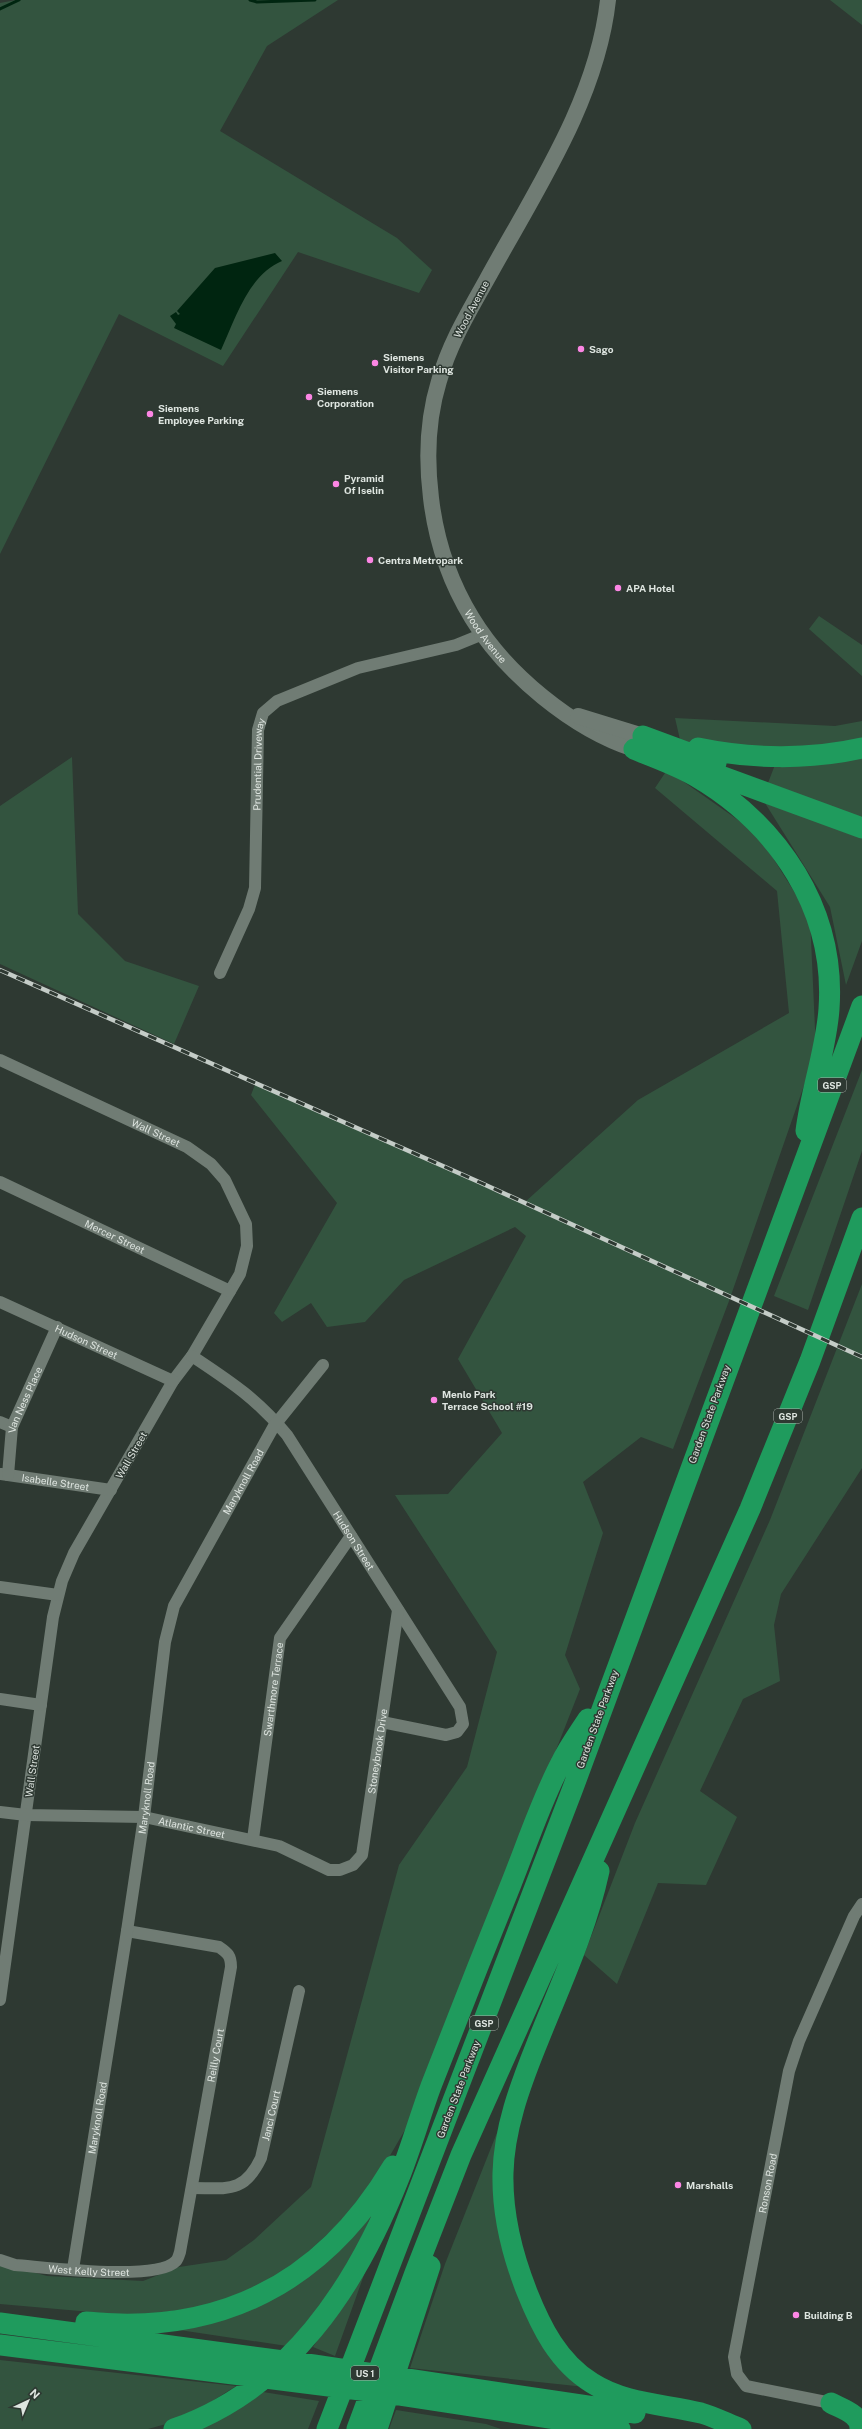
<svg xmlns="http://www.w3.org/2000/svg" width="862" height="2429" font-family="'Public Sans',sans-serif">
	<rect width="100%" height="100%" fill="#2e3932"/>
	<!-- green -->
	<path fill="#33543f" d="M16,0H338L267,46L220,131L397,238L432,270L419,293L298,252L223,366L119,314L0,554V3Z
		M830,0H862V25Z
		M819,616L862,645V676L809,629Z
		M675,718L835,726L862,721V818L768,783L778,757L681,744Z
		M72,757L78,914L125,961L199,986L174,1044L0,964V806Z
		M667,770L758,834L810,917L816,1051L729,1301L673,1449L641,1437L583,1482L603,1533L565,1655L580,1689L409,2123L374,2183L343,2220L276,2281L227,2303L137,2316L0,2304V2263L47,2276L143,2281L179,2267L226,2260L254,2240L311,2187L399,1865L467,1767L497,1652L395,1495L448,1494L502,1433L458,1359L526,1236L515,1227L404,1280L365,1322L327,1327L311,1303L282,1322L274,1313L337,1203L251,1095L256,1082L525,1202L638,1100L789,1013L777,891L655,788Z
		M765,803L862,837V941L846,985L830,907Z
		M862,1070V1151L808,1310L774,1296Z
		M862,1284V1468L781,1594L774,1625L780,1681L743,1699L700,1791L737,1817L706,1885L658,1883L617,1984L584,1955L635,1823L770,1520Z
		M502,2120L497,2221L585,2387L410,2368L445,2264Z
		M378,2201L356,2249L329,2298L287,2346L166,2328L230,2314Z
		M369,2261L335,2356L313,2347Z
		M0,2360L236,2386L184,2419L148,2429H0Z
		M257,2391L319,2401L308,2429H192Z
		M396,2410L486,2424L501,2429H389Z"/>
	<!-- water -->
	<path fill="#002510" d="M275,253L282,261C248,275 235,320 221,350L174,328L176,324L170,316L176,312L178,315L180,314L177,311L215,268Z"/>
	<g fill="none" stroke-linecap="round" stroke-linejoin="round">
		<!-- stream -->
		<path stroke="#002510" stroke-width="3" d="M250,0L257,2L315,0
			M0,9L19,0"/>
		<!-- street -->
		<g stroke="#707c74" stroke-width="12">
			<path id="s1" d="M220,973L249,909L255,888L258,730L263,713L277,701L358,668L456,645L483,634"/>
			<path id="s2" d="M0,1060L187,1147L211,1164L225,1180L246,1224L247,1246L240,1274L192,1356L173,1381L74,1553L62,1581L53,1617L0,2000"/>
			<path id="s3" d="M0,1182L230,1291"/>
			<path id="s4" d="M0,1302L173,1381"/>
			<path id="s5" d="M192,1356C231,1382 256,1398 287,1435L460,1707L463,1724L457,1732L446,1735L382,1722"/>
			<path d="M0,1422L12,1427"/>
			<path id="s6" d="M1,1474L111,1490"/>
			<path id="s7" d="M8,1475L12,1427L57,1327"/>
			<path d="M0,1587L58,1595"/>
			<path d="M0,1699L41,1705"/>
			<path id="s8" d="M0,1812L26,1815L144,1817L279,1846L329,1870H340L353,1865L362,1855L398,1610"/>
			<path id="s9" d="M253,1839L280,1638L351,1536"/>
			<path id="s10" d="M192,2188C227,2188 244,2194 261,2158L299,1991"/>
			<path id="s11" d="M0,2260L15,2265C44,2267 157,2282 176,2261C178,2259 179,2255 180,2252L231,1967C231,1956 228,1953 219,1947L127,1931"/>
			<path id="s12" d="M73,2269L127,1931L144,1817L165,1642L174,1606L274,1426L323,1365"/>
			<path id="s13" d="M831,2403L746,2386L737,2374L734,2357L789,2071L799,2041L854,1916L862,1904"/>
		</g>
		<!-- secondary -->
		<g stroke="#707c74" stroke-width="16">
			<path id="s14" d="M608,0C597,101 534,193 486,281C468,313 449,345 439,381C427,420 426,458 431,498C436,541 450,582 472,618C506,674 573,729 634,749"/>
			<path d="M578,716L643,736"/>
		</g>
		<!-- highway -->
		<path stroke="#1f9b5d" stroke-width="21" d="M643,736L716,763
			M698,748C751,759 809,760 862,748
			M634,749C655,758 676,765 695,776C779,825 836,910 829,1009C826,1051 811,1090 806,1131
			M696,767L862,828
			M599,1871C586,1931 559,1988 536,2046C520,2086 504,2129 503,2173C502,2213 512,2254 527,2292C541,2327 558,2362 592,2383C625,2404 664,2404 701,2413C715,2417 728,2424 741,2429
			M86,2322C221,2336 324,2282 393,2166
			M0,2323L314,2365L635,2413
			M0,2345L400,2395L620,2429
			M831,2403C842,2409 861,2414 860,2429
			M174,2429C289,2389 356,2287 399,2178C411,2148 420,2116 431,2086C457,2019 484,1951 511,1884C527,1844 541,1801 561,1763C568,1748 579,1733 588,1719
			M327,2429L573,1788L862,1006
			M357,2429L415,2273L461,2155L750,1509L810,1361L862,1218
			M377,2429L430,2266"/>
		<!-- rail casing -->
		<g stroke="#c4ccc7" stroke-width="4.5">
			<path id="rail" d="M0,970L479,1182L862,1357"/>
		</g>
		<!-- rail -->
		<use href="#rail" stroke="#2e3932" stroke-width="3" stroke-dasharray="9" stroke-linecap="butt"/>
	</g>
	<!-- markers -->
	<g fill="#fc86e4" stroke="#2e3932" stroke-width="1.5">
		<circle cx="581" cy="349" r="4"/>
		<circle cx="375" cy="363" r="4"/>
		<circle cx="309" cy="397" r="4"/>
		<circle cx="150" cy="414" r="4"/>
		<circle cx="336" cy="484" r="4"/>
		<circle cx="370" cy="560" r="4"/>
		<circle cx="618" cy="588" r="4"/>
		<circle cx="434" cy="1400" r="4"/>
		<circle cx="678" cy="2185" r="4"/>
		<circle cx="796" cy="2315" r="4"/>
	</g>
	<g text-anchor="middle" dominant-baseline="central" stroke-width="3" stroke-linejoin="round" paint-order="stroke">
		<!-- shield labels -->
		<g fill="#2e3932" stroke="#a9b1ac" stroke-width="1">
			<rect x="818" y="1078" width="28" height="14" rx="3"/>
			<rect x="774" y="1409" width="28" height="14" rx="3"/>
			<rect x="470" y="2016" width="28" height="14" rx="3"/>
			<rect x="351" y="2366" width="28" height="14" rx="3"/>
		</g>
		<g font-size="9" font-weight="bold" fill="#dee5e0">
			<text x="832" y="1085">GSP</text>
			<text x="788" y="1416">GSP</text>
			<text x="484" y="2023">GSP</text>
			<text x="365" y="2373">US 1</text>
		</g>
		<!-- street labels -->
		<g font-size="10" fill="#dee5e0" stroke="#2e3932">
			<text transform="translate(471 309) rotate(-62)">Wood Avenue</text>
			<text stroke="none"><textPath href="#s14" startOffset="688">Wood Avenue</textPath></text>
			<text stroke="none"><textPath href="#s1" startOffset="216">Prudential Driveway</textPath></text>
			<text stroke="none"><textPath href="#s2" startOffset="172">Wall Street</textPath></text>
			<text stroke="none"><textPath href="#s3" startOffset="127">Mercer Street</textPath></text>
			<text stroke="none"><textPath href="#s4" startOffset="95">Hudson Street</textPath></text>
			<text stroke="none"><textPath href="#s7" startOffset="78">Van Ness Place</textPath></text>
			<text transform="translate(709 1414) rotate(-70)">Garden State Parkway</text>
			<text transform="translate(131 1455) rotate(-60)">Wall Street</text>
			<text stroke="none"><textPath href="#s6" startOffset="55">Isabelle Street</textPath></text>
			<text stroke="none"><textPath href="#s12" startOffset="813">Maryknoll Road</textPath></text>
			<text stroke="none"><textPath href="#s5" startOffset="249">Hudson Street</textPath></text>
			<text stroke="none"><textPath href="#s9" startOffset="151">Swarthmore Terrace</textPath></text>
			<text transform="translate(597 1719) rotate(-70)">Garden State Parkway</text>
			<text stroke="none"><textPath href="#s8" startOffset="481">Stoneybrook Drive</textPath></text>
			<text transform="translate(32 1771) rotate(-82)">Wall Street</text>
			<text stroke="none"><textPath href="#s12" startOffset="477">Maryknoll Road</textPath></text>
			<text stroke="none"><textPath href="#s8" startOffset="193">Atlantic Street</textPath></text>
			<text stroke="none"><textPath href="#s11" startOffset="389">Reilly Court</textPath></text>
			<text transform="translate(458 2089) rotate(-69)">Garden State Parkway</text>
			<text stroke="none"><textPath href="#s10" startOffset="126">Janci Court</textPath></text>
			<text stroke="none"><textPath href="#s12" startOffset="153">Maryknoll Road</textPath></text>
			<text stroke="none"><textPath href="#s13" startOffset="296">Ronson Road</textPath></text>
			<text stroke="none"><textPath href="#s11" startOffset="90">West Kelly Street</textPath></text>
		</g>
		<!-- poi labels -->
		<g font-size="10" font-weight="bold" fill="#dee5e0" stroke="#2e3932" text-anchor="start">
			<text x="589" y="349">Sago</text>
			<text x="383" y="357">Siemens<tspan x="383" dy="12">Visitor Parking</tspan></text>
			<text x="317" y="391">Siemens<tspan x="317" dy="12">Corporation</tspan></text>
			<text x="158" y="408">Siemens<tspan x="158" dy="12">Employee Parking</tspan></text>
			<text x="344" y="478">Pyramid<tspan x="344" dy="12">Of Iselin</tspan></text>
			<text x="378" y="560">Centra Metropark</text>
			<text x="626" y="588">APA Hotel</text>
			<text x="442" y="1394">Menlo Park<tspan x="442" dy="12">Terrace School #19</tspan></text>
			<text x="686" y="2185">Marshalls</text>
			<text x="804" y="2315">Building B</text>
		</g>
	</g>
	<!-- north arrow -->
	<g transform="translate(28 2401) rotate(44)" stroke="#2e3932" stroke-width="3" paint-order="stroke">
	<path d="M0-3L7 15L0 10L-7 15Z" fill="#dee5e0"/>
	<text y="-6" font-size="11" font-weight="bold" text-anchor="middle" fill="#dee5e0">N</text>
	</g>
</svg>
